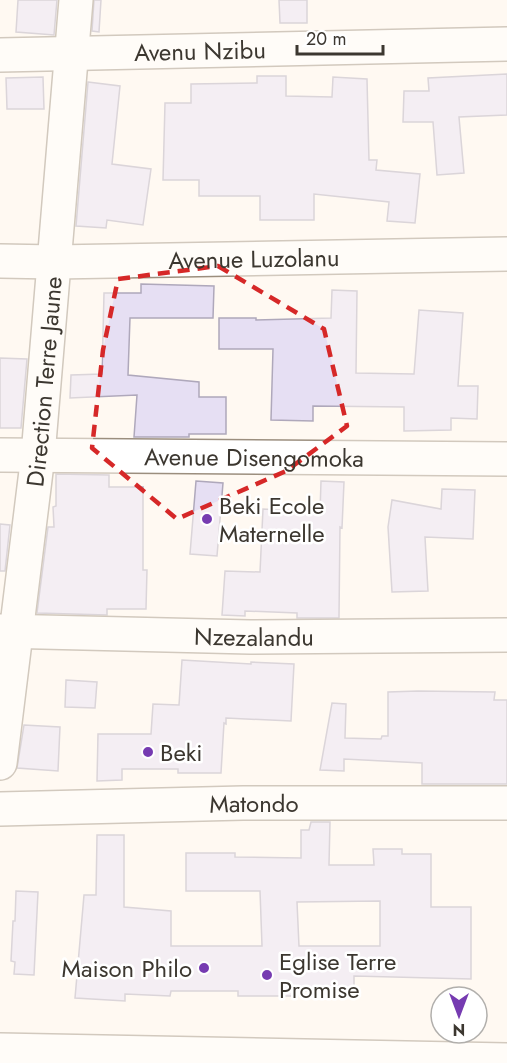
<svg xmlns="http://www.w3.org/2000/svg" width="507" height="1063" font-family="Jost,sans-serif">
	<rect width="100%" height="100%" fill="#fff9f2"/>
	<!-- building -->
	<path fill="#e6dff3" stroke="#afa8bb" stroke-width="1.5" fill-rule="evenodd" d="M18,0H57L54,35L16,32Z
		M94,0H101L99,32L92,31Z
		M279,0H307V23H280Z
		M507,74V115L459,117L464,173L437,175L433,122H403L404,91H429L428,78Z
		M257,76H286V96L332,97L333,77L367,79L369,160H377L376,170L420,174L415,223L387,221L389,202L314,194V220H260V196H199V180H163L165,103H191V84L257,83Z
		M43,77L44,109H7L6,78Z
		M88,82L120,86L112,164L151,169L143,225L107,220L106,228L76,226Z
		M141,284L214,286L213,318H130L128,375L199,382V397H226V434H189V437H134L137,395L70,398L71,375L102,374L104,293H141Z
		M332,290L357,291L356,373L414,374L419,310L463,313L458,386H478L477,419L451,418V430L404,431V407L313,406V421L271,420L273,349H219V318H256V320L331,318Z
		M0,358L27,359L21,428H0Z
		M56,474L109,475V487H143V570H147L146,609H107V615L37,613L48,527H54L53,507L56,506Z
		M196,481L223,483L217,556L190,554Z
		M321,481L344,482L342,528L340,527L339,618H297V613L245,611V616L222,615L225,571L260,572L263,509L320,512Z
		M442,489L475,490L473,539L425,537L428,591L392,592L388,527L392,500L441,509Z
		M0,524L10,525L5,571H0Z
		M182,660L251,664V662L294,664L291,721L226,718V724L224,723L221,773H178V769H122V780L97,781L98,734H151L153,704L179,705Z
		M66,680L97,682L95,708L65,707Z
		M418,691L495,692L494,700H507V784H422V763L344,759V771L320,770L332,703L346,704L345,738L381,739L382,736H388V692Z
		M24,725L60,727L58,771L17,768Z
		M311,822H330L329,865H374L373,849H402V854H431V907H471V979L354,976V991H296V996H238V991H171L170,996L125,994V1001L75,998L84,895H96L97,835H124V907L171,911V946H262L260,891H186V853H235V857L301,858V830H309ZM380,901V946H299L297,902Z
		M16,891L38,892L34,975L14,974L15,962L11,961L13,921H15Z"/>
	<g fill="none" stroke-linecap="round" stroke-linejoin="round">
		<!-- minor casing -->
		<g stroke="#9b8e7e" stroke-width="36">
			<g id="minor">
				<path id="s1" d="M0,55L507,44"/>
				<path id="s2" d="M0,261L55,262L507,254"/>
				<path id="s3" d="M0,455L507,459"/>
				<path id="s4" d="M0,631L250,637L507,635"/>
				<path id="s5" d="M0,763L38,455L76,0"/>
				<path id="s6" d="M0,809L243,803H507"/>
				<path d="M0,1050L507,1060"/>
			</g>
		</g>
		<!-- minor -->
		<use href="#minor" stroke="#fff" stroke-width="33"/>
	</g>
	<!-- marked area -->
	<path d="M0 0H507V1063H0ZM218,266L324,329L347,426L286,471L177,519L92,448L103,350L118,279Z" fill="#fff9f2" fill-opacity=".55" fill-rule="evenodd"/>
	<path fill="none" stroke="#d62828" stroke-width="4.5" stroke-dasharray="12 8" stroke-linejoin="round" d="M218,266L324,329L347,426L286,471L177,519L92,448L103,350L118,279Z"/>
	<!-- markers -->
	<g fill="#763bb1" stroke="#fff" stroke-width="2">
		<circle cx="207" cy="519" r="6"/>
		<circle cx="148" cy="752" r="6"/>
		<circle cx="204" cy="968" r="6"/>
		<circle cx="267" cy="975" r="6"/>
	</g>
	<g text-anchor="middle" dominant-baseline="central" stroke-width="5" stroke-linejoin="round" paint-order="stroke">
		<!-- street labels -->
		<g font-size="24" fill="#3c3730" stroke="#fff">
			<text stroke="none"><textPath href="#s1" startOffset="200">Avenu Nzibu</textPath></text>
			<text stroke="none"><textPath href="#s2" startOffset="254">Avenue Luzolanu</textPath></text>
			<text stroke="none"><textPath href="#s5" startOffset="384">Direction Terre Jaune</textPath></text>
			<text stroke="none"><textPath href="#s3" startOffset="254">Avenue Disengomoka</textPath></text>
			<text stroke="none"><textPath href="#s4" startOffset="254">Nzezalandu</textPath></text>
			<text stroke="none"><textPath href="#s6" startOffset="254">Matondo</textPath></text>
		</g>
		<!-- poi labels -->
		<g font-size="24" fill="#3c3730" stroke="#fff" text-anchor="start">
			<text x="219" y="505">Beki Ecole<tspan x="219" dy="28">Maternelle</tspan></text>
			<text x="160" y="752">Beki</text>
			<text x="279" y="961">Eglise Terre<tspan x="279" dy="28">Promise</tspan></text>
			<text x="192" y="968" text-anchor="end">Maison Philo</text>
		</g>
	</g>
	<!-- north arrow -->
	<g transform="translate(459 1015) rotate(180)"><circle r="28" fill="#ffffff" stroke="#b1afac" stroke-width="1.5"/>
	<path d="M0-4.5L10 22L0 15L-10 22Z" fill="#763bb1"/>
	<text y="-9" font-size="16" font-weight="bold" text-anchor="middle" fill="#3c3730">N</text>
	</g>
	<!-- scale -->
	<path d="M297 45v9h86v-9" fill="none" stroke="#3c3730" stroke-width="3"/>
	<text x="306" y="45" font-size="18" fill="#3c3730" stroke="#ffffff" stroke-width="4.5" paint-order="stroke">20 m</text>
</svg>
